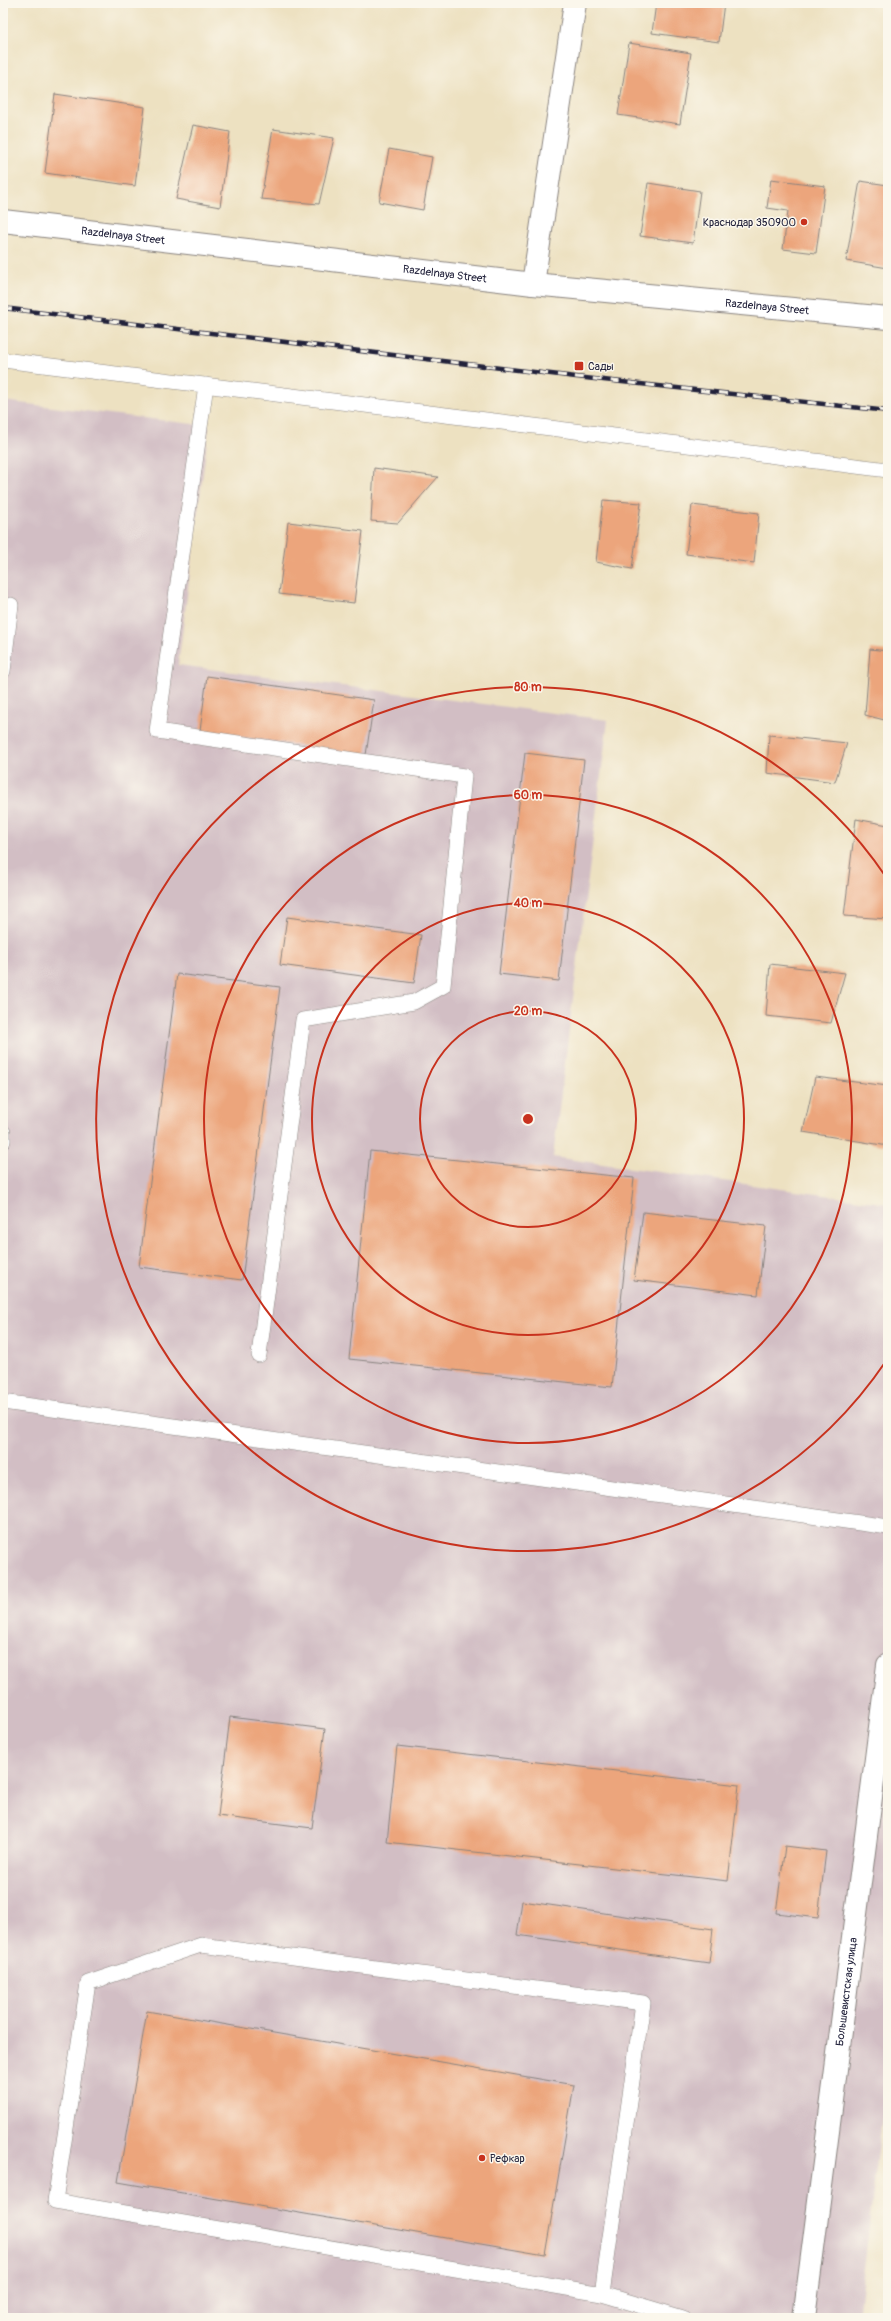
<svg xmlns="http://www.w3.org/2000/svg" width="891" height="2321" font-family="Pangolin,sans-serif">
	<rect width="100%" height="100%" fill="#fbf7ec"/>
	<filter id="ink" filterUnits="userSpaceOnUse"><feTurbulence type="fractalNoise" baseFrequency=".025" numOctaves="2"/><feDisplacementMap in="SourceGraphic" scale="8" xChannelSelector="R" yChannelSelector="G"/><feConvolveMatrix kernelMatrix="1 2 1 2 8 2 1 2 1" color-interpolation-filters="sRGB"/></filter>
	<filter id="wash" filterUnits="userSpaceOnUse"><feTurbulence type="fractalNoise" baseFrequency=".012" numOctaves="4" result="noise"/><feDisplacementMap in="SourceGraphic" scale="16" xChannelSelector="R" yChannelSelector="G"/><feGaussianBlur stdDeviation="0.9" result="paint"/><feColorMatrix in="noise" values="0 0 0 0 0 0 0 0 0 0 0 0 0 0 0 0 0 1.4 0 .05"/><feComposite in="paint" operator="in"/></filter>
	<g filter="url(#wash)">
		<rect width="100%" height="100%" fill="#ede1c1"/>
		<!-- industrial -->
		<path fill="#d2bec4" d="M3,401L209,426L178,665L608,720L553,1157L888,1204V2068L858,2318H3Z"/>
		<g id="blocks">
			<!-- building -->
			<path fill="#eca57b" d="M656,3H724L719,42L652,33Z
				M629,43L691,53L680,124L618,115Z
				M55,94L145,107L135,186L45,173Z
				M193,125L230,132L220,207L176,199Z
				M273,129L334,138L319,204L261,199Z
				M389,149L432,157L423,210L379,202Z
				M771,179L825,186L816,253L783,249L788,211L767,208Z
				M860,181L888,185V268L846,261Z
				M648,183L700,191L693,243L640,236Z
				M374,468L438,477L398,523L371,521Z
				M603,500L641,503L632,569L596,562Z
				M692,505L759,513L754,563L686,554Z
				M288,522L363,531L354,603L279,594Z
				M870,649L888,651V721L865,715Z
				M207,676L374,700L366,755L200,731Z
				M769,735L847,743L835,782L767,773Z
				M525,753L584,760L559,981L499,974Z
				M856,819L888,825V919L844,916Z
				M287,917L421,935L414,983L280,965Z
				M770,964L845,973L831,1023L766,1016Z
				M177,974L280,987L242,1280L139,1267Z
				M815,1077L888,1086V1146L803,1132Z
				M370,1151L634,1178L612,1387L349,1359Z
				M643,1212L766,1226L758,1295L634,1280Z
				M230,1717L325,1729L312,1828L218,1816Z
				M397,1746L739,1785L728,1881L387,1842Z
				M785,1846L826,1851L818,1918L776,1913Z
				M522,1901L713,1929L709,1963L517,1935Z
				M147,2011L574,2085L545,2255L118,2182Z"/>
		</g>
	</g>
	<g filter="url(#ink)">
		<use href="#blocks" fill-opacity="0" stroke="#88827e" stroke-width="1"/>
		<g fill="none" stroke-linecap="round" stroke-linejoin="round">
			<!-- lane casing -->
			<g stroke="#88827e" stroke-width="16">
				<path id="lane" d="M3,360L888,470
					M206,385L157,731L464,776L443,986L414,1002L303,1020L259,1355
					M3,671L11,605
					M3,1132V1141
					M3,1402L888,1527
					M201,1945L643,2003L602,2294L55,2201L88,1983Z
					M602,2294L683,2318"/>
			</g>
			<!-- street casing -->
			<g stroke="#88827e" stroke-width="24">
				<g id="street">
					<path id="s1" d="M3,221L533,284L888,318"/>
					<path d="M533,284L575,3"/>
					<path id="s2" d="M804,2318L888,1665"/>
				</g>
			</g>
			<!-- lane -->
			<use href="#lane" stroke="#fff" stroke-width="15"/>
			<!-- street -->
			<use href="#street" stroke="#fff" stroke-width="22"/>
			<!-- rail casing -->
			<g stroke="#22223b" stroke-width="4.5">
				<path id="rail" d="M3,308L576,377L888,411"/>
			</g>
			<!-- rail -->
			<use href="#rail" stroke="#fbf7ec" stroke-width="3" stroke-dasharray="9" stroke-linecap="butt"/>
		</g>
	</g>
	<!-- distance rings -->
	<g fill="none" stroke="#c8321e" stroke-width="2">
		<circle cx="528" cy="1119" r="108"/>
		<circle cx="528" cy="1119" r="216"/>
		<circle cx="528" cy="1119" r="324"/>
		<path d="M886 1361A432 432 0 1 1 886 877"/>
	</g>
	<!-- markers -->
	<g fill="#c8321e" stroke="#fbf7ec" stroke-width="1.5">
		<circle cx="804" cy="222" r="4"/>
		<rect x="574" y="361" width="10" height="10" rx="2"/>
		<circle cx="482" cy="2158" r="4"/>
	</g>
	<g text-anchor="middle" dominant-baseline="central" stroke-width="3" stroke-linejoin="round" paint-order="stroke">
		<!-- poi labels -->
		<g font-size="11" fill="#22223b" stroke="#fbf7ec" text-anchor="start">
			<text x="796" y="222" text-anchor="end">Краснодар 350900</text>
			<text x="588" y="366">Сады</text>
			<text x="490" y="2158">Рефкар</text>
		</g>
		<!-- street labels -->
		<g font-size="11" fill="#22223b" stroke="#fbf7ec">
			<text stroke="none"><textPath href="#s1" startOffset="121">Razdelnaya Street</textPath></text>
			<text stroke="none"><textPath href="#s1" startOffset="445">Razdelnaya Street</textPath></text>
			<text stroke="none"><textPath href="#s1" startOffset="769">Razdelnaya Street</textPath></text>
			<text stroke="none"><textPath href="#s2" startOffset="329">Большевистская улица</textPath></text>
		</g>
	</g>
	<circle cx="528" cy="1119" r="6" fill="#c8321e" stroke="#fbf7ec" stroke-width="2"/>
	<g font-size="12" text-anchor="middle" font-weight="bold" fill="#c8321e" stroke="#fbf7ec" stroke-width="3" stroke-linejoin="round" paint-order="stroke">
		<text x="528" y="691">80 m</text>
		<text x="528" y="799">60 m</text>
		<text x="528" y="907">40 m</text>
		<text x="528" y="1015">20 m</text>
	</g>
	<!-- margin -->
	<rect width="891" height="2321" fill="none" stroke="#fbf7ec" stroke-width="16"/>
</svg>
